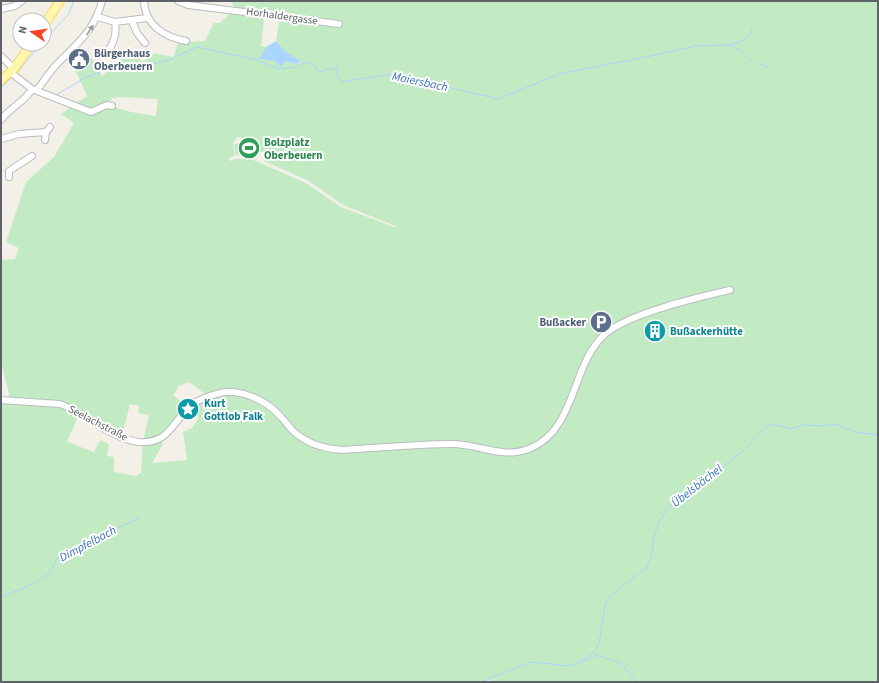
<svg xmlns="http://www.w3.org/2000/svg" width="879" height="683" font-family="'Source Sans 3',sans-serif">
	<rect width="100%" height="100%" fill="#f2f0e7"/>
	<!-- green -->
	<path fill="#c2ebc4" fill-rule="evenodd" d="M232,1H878V682H484L496,679L477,682H1V403L68,404L11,402L1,362V260L15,259L19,248L6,242L26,182L54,157L74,123L61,114L87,96L76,71L90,55L102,76L113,68L128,50L143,62L155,53L174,57L178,42L205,41L214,23H220L234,10ZM264,19L279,21L276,41L287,53L301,62L296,64C284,60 272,61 260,59L266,47L261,46ZM121,97L158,99L156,116L131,112L108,105L112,98ZM237,137L262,141L234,144L236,155L263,152L264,161L307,180L343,205L396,226L394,227L341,207L306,183L251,159H235L231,161L228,159L235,155L233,144ZM189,382L208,396L194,404L199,418L192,428L183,432L187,460L152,463L163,444L161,440L185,411V405L173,395L179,386ZM130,404L139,406L138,413L149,415L143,442L141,472L137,476L114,472V457L107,456L109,444L100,440L94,452L67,442L79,414L122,436Z"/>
	<!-- water -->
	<path fill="#aad5ff" d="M276,41L287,53L301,61L296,64L285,61L281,67L275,61L259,59L266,47Z"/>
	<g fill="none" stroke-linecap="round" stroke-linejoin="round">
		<!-- stream -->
		<path stroke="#aad5ff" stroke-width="1" d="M747,37L751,33L752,28
			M44,40L68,15L74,1
			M730,45L744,40
			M759,63L768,67
			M17,73L41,44
			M1,88L13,76
			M42,89L56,95L85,78L123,63L152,64L169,60L197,47L256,60L279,69L296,67L304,62L315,65L316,70L323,72L328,68L333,70L337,67V76L341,82L386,75L431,83L498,99L559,74L661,54L695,46L729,45L742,51L753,62
			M1,597C19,589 51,581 56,560L75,548L139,518
			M582,660L585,661L596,655L619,662L638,682
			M481,682L531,662L569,666L579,663L593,653L599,643L605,605L609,597L646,568L651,558L654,537L659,522L672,503L706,480L744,450L766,427L773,424L791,429L803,425L825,426L835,424L856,432L878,435"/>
		<!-- minor casing -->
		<g stroke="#b9bcc1" stroke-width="8">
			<path id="minor" d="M144,1C145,25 164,37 186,41
				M178,1L188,5L339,24
				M1,9L15,6L22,1
				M98,17L115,22L147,18
				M132,21L137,33L145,43
				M106,54C114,43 117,34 115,22
				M1,56L14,69
				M10,72L32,89L91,112L107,105L112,106
				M37,90C43,82 49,73 56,65C77,43 94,32 102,1
				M1,120C9,108 25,102 32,89
				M1,139L19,134L46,132
				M45,140L46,132L50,127
				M9,177V171L32,156
				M1,400L60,404C85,413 112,439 139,442C169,444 172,423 189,407C197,399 223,390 234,392C251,394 269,403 281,417C285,421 288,426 293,431C306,443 325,449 343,450C379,448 415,444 452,444C479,444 504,460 531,448C577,428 571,364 605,334C629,313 699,297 730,290"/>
		</g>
		<!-- major casing -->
		<g stroke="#fed854" stroke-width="10">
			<path id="major" d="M44,25L60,1
				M1,80L14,69L31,44"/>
		</g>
		<!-- minor -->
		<use href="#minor" stroke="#fff" stroke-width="6"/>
		<!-- major -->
		<use href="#major" stroke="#fff7af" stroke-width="8"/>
	</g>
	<!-- one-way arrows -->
	<defs><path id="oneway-solid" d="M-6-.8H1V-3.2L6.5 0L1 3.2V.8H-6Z"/></defs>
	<use fill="#96999d" href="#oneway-solid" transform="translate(90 30) rotate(-57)"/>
	<!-- icons -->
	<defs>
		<g id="civic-disc" transform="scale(1.15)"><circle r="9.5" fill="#5c6f8a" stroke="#fff"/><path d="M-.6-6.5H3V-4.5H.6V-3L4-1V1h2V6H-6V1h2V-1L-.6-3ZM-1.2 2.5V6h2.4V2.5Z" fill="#fff"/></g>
		<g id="stadium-disc" transform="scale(1.15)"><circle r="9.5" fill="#2e9e5b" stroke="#fff"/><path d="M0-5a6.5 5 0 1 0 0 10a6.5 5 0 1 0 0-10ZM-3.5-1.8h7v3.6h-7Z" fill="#fff"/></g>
		<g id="parking-disc" transform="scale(1.15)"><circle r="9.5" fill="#5c6f8a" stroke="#fff"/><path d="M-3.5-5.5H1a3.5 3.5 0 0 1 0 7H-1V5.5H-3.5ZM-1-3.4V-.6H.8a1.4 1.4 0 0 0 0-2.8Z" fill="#fff"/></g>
		<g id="building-disc" transform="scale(1.15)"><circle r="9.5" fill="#0f9aa8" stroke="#fff"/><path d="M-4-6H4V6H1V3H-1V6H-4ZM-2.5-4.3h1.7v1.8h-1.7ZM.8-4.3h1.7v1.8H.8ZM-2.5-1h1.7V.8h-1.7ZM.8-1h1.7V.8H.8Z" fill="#fff"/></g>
		<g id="sight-disc" transform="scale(1.15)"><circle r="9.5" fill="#0f9aa8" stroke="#fff"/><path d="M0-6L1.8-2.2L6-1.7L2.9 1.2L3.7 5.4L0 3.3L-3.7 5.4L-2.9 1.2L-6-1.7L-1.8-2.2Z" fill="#fff"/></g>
	</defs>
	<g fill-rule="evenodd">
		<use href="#civic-disc" x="79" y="59"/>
		<use href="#stadium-disc" x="249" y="148"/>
		<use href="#parking-disc" x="601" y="322"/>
		<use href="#building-disc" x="655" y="331"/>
		<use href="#sight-disc" x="188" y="409"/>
	</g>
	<g text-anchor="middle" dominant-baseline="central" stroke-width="4" stroke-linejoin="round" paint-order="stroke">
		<!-- street labels -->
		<g font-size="11" fill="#5e6268" stroke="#fff">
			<text transform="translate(282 16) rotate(8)">Horhaldergasse</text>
			<text transform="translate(98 423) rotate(27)">Seelachstraße</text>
		</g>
		<!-- service labels -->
		<g font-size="11" font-weight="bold" fill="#4e5e75" stroke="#fff" text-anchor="start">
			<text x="94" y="53">Bürgerhaus<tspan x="94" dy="13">Oberbeuern</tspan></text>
			<text x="586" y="322" text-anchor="end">Bußacker</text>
		</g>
		<!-- leisure labels -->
		<g font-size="11" font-weight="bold" fill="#27864d" stroke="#fff" text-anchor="start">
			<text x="264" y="142">Bolzplatz<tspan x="264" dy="13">Oberbeuern</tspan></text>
		</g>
		<!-- culture labels -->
		<g font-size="11" font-weight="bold" fill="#0d838f" stroke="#fff" text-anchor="start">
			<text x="670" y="331">Bußackerhütte</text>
			<text x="204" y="403">Kurt<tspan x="204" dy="13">Gottlob Falk</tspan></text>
		</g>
		<!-- water labels -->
		<g font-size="12" font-style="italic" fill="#3b72bc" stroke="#fff">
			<text transform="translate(420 82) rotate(12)">Maiersbach</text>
			<text transform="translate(697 486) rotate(-38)">Übelsbächel</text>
			<text transform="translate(88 544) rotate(-28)">Dimpfelbach</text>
		</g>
	</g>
	<!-- border -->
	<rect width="879" height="683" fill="none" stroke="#5e6268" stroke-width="4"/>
	<!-- north arrow -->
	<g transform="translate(32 32) rotate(283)"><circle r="19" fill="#ffffff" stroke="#bfc0c3"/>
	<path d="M0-3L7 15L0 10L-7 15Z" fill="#f94326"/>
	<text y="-6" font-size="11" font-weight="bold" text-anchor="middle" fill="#5e6268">N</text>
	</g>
</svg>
